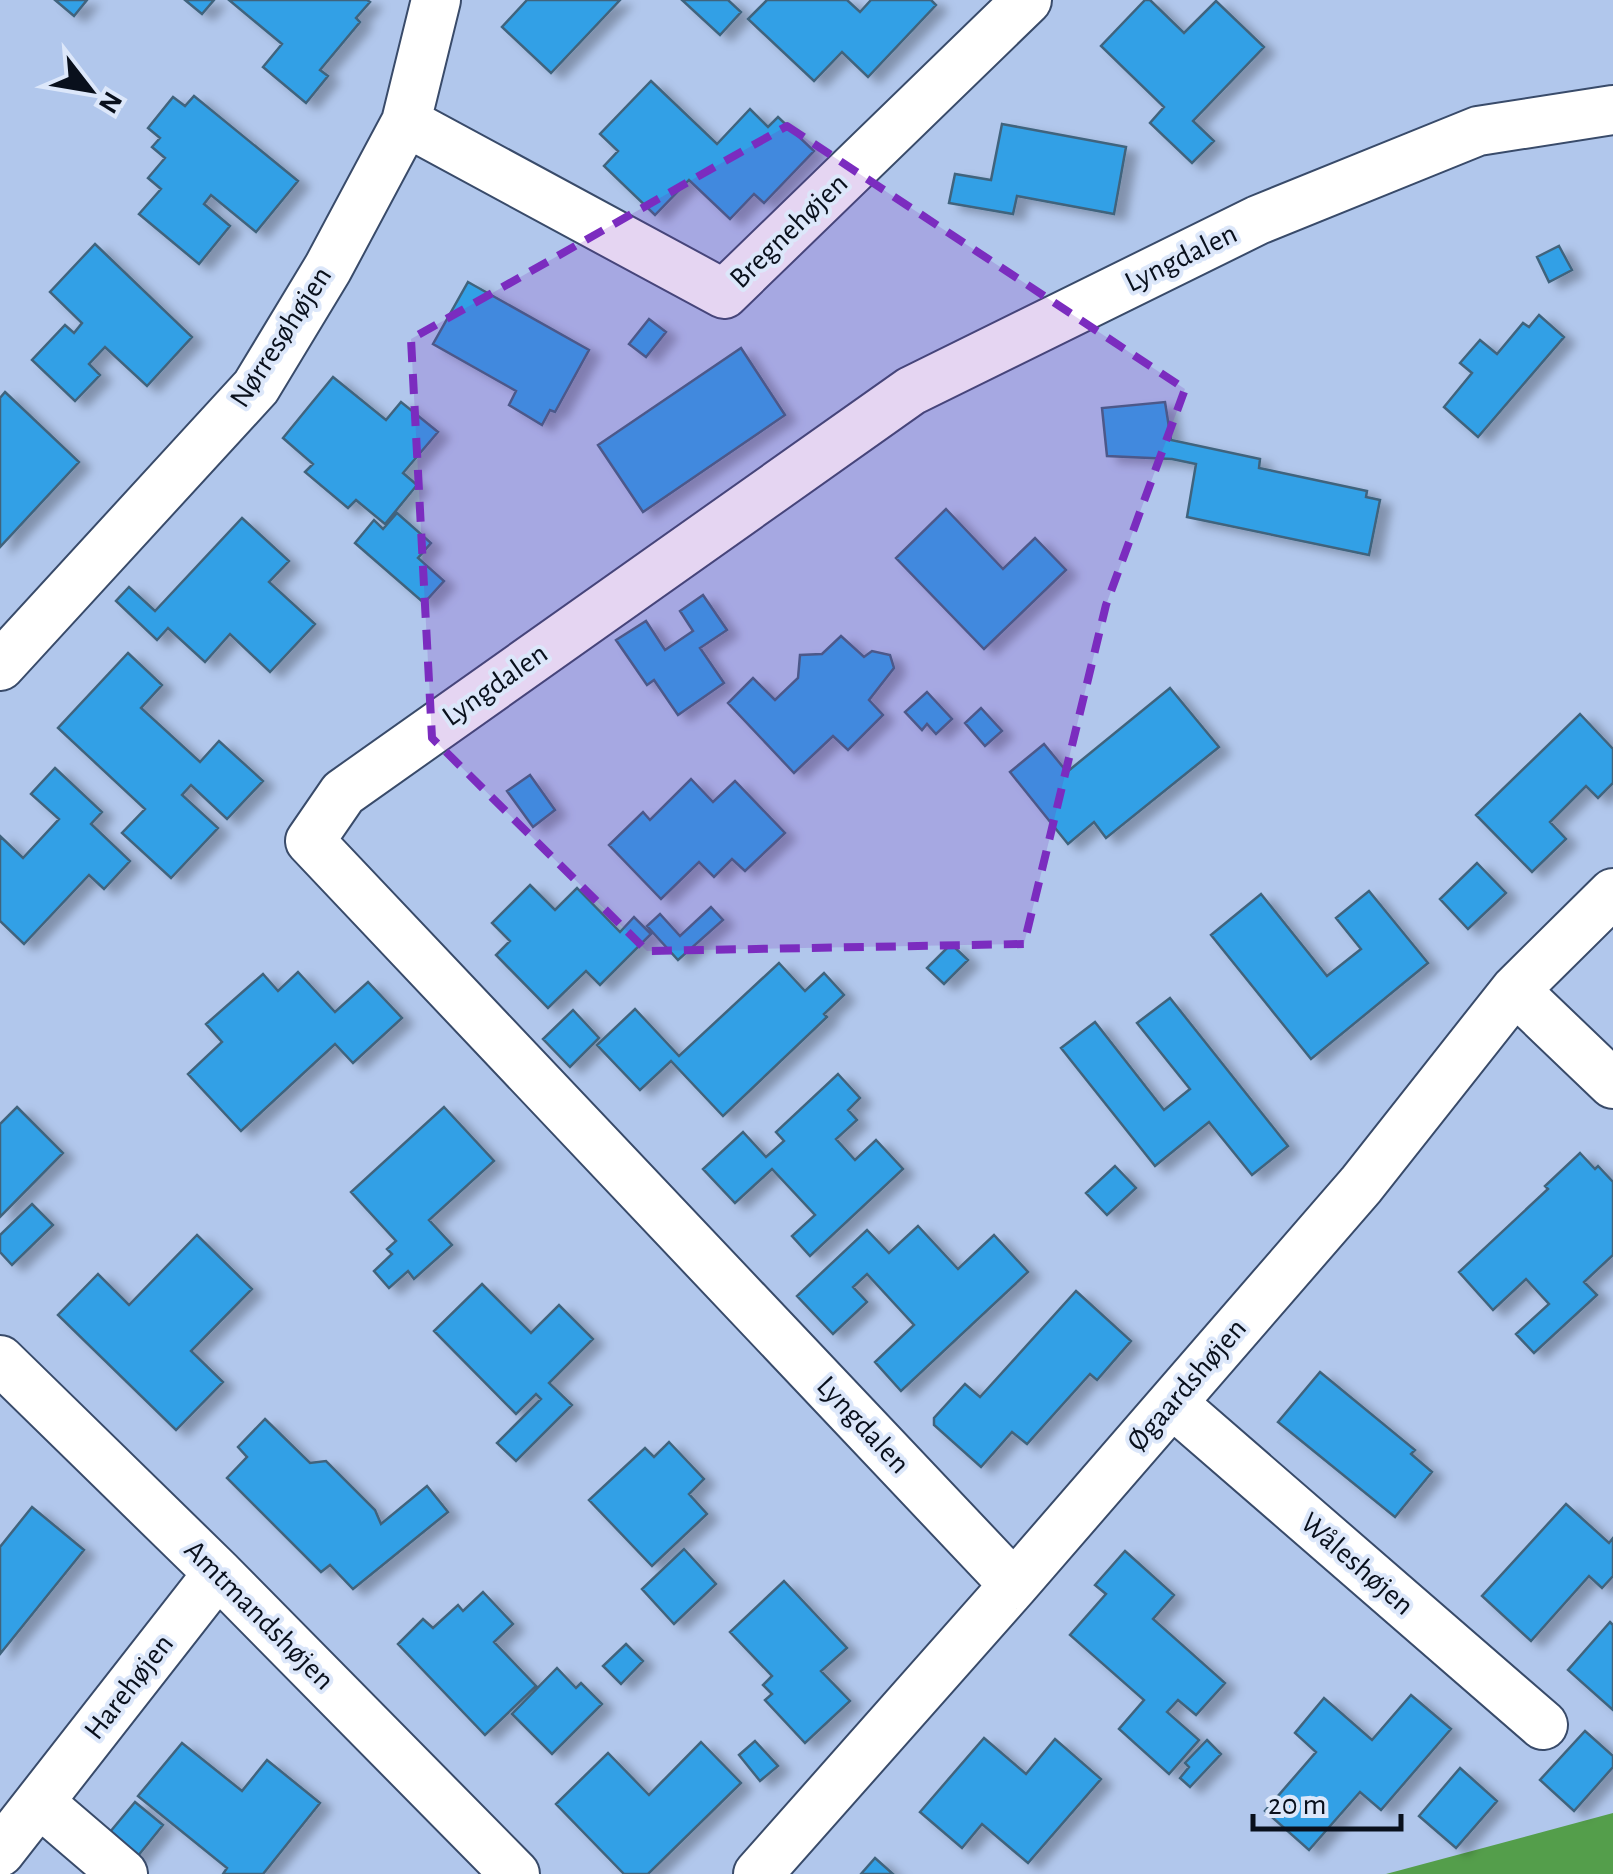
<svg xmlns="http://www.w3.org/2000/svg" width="1613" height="1874" font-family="'Alegreya Sans',sans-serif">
	<defs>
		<filter id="shadow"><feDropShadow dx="11" dy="6" stdDeviation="5" flood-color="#0004"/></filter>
	</defs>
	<rect width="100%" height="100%" fill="#b1c7ec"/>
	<!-- forest -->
	<path fill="#549e4b" d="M1613,1813V1874H1386Z"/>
	<!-- building -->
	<path fill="#33a0e6" stroke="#41647d" stroke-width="2.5" filter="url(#shadow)" d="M55,0H87L74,16Z
		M185,0H214L202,14Z
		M229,0H367L370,2L356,18L360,22L320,70L328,76L306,103L263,67L282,44Z
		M527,0H620L551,73L502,27Z
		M682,0H728L741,12L720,35Z
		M767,0H847L860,12L871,0H931L936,5L868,77L842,52L814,81L748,19Z
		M1145,0H1150L1184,33L1216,1L1264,47L1193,121L1214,141L1192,163L1150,123L1164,107L1101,46Z
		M651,81L717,144L750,109L768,127L778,117L814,151L764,203L754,194L730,219L689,180L655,215L604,166L618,151L600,134Z
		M194,96L298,181L256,232L211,195L204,204L230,226L199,264L139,214L161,189L148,178L165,158L152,147L160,138L148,128L173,97L185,106Z
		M1002,124L1126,147L1114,214L1017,196L1013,214L949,203L955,174L991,180Z
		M95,244L192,337L147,386L105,347L89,364L100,375L75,401L32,360L65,325L74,333L82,323L50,292Z
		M1559,246L1572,270L1549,282L1537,257Z
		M468,282L589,350L555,412L550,410L542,425L509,405L516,391L433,344Z
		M1539,315L1564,337L1478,437L1444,407L1472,373L1460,363L1480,340L1497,354L1523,323L1529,327Z
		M649,319L666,332L646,357L629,344Z
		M741,348L785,415L643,512L598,445Z
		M333,377L386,420L401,402L438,432L403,473L417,485L385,524L356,500L348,508L305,472L313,464L283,438Z
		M5,392L79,462L0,547V398Z
		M1165,402L1171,440L1260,459L1259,468L1367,491L1366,497L1380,500L1369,555L1187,517L1196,464L1172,459L1107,456L1102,408Z
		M946,509L1003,569L1035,538L1066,570L984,649L896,558Z
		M397,513L431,543L418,558L444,581L424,603L355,543L374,520L383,529Z
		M242,518L289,561L269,582L315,624L270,672L230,634L205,662L168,628L157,640L116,601L129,587L155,611Z
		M703,595L727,630L700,648L724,683L678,715L654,680L647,685L616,640L646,621L665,650L693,631L680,611Z
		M841,636L864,657L872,651L890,655L894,668L869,700L883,715L848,750L833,736L794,773L728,703L753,678L775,700L798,678L800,655L822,654Z
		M128,653L162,685L141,708L200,762L219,741L263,781L227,819L191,785L182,795L218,828L171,878L122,833L145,809L58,728Z
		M1170,688L1219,747L1106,838L1094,822L1068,844L1010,772L1044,744L1067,772Z
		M927,692L952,719L936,734L927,724L922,730L905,712Z
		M981,708L1002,731L985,746L965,723Z
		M1580,714L1613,749V783L1598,798L1586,786L1550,822L1566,839L1532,872L1476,815Z
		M55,768L102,812L91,824L130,861L104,889L89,875L24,944L0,921V836L23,858L59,819L31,794Z
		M530,775L555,810L533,827L507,791Z
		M691,779L713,802L735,781L785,833L745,871L732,859L714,877L699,862L661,899L609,845L643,812L650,820Z
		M1477,863L1506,893L1468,929L1440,899Z
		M530,885L555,910L577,888L620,932L634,917L651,934L600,985L586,971L548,1008L496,955L510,941L492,923Z
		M1369,891L1428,963L1311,1059L1211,935L1261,894L1327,976L1361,949L1336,918Z
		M711,907L723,920L678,960L647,926L660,914L680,936Z
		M951,944L968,960L944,984L927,968Z
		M779,963L805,991L824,973L844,995L824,1014L827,1017L723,1116L671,1061L640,1090L597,1045L635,1009L679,1056Z
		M298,972L335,1012L368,982L402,1018L353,1063L335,1044L241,1131L188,1074L222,1042L206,1024L263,974L278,991Z
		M1170,998L1288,1146L1252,1175L1209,1122L1155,1166L1061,1048L1095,1022L1164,1110L1190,1089L1137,1023Z
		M573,1010L599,1038L570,1067L543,1039Z
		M838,1074L860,1098L848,1110L857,1120L836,1139L855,1160L876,1140L903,1169L810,1256L792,1236L815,1215L772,1169L735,1203L703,1169L743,1132L766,1157L784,1141L776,1132Z
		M17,1107L63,1153L0,1217V1124Z
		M444,1107L494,1161L429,1220L452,1245L414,1279L408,1271L389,1288L374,1271L392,1254L387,1249L396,1241L351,1192Z
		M1580,1153L1595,1169L1598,1166L1613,1182V1255L1584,1282L1597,1295L1534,1353L1516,1334L1549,1304L1526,1279L1493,1310L1459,1272L1548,1189L1545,1186Z
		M1115,1166L1136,1188L1107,1215L1086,1193Z
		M32,1204L53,1225L12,1265L0,1252V1235Z
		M918,1226L958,1269L994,1235L1028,1272L901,1391L875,1362L914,1325L867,1274L853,1287L867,1302L833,1334L797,1296L867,1230L889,1253Z
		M197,1235L252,1289L191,1351L223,1382L176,1430L58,1315L98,1274L129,1305Z
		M482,1284L531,1333L559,1305L593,1339L549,1383L572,1405L516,1461L497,1443L541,1399L536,1394L516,1414L434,1331Z
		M1076,1291L1131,1341L1097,1380L1090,1374L1027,1444L1012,1432L981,1467L934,1425V1418L965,1384L980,1397Z
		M1320,1372L1415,1450L1411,1454L1432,1472L1395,1517L1278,1422Z
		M265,1419L310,1463L326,1461L375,1510L381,1524L427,1486L448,1512L353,1589L330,1565L321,1572L227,1478L247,1457L238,1447Z
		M669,1442L704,1479L689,1494L707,1514L652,1566L589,1500L645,1448L654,1457Z
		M1566,1504L1609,1543L1613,1538V1576L1602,1588L1589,1576L1531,1641L1482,1596Z
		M32,1507L84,1550L0,1654V1547Z
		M684,1549L716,1584L674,1624L642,1589Z
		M1125,1551L1174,1595L1153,1619L1225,1683L1196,1715L1178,1700L1167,1712L1199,1740L1169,1774L1119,1729L1144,1700L1070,1635L1106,1594L1095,1585Z
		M784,1581L847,1648L821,1671L850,1701L805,1743L765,1700L772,1694L763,1685L772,1676L730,1632Z
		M483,1592L513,1624L494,1642L536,1686L485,1735L398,1644L423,1619L433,1628L458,1605L463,1611Z
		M1610,1622L1613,1625V1710L1568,1670Z
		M626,1644L643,1661L621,1684L603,1666Z
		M557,1668L576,1688L581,1683L602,1704L552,1754L512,1714Z
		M1411,1695L1451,1729L1381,1810L1360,1792L1309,1850L1265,1811L1316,1752L1295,1733L1324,1698L1372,1740Z
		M1585,1731L1613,1756V1767L1574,1811L1540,1780Z
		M984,1738L1026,1774L1055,1739L1101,1779L1028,1863L982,1824L962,1848L920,1812Z
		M1207,1740L1221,1754L1190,1787L1180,1778L1189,1767L1185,1763Z
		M755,1741L778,1766L760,1781L739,1755Z
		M701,1742L741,1783L648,1874H624L556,1804L608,1753L649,1795Z
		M182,1743L242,1791L267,1760L320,1803L263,1874H223L227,1868L138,1796Z
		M1460,1768L1497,1801L1456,1848L1419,1816Z
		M135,1802L163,1825L133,1862L105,1838Z
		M875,1858L893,1874H861Z"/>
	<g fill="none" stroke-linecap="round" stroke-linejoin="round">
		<!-- street casing -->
		<g stroke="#394b6a" stroke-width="52">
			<path id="street" d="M406,122L724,294L1027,0
				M0,666L256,387L328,268L406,122L436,0
				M1515,990L1613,1084
				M0,1360L218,1573L515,1874
				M1172,1403L1543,1725
				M1014,1585L310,841L343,793L911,391L1258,220L1478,131L1613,110
				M39,1802L123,1874
				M0,1852L218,1573
				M758,1874L1014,1585L1361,1185L1515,990L1613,893"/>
		</g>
		<!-- street -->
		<use href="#street" stroke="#fff" stroke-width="48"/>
	</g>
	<!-- marked area -->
	<path fill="#7b2cbf" fill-opacity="0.2" stroke="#7b2cbf" stroke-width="8" stroke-dasharray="20 12" stroke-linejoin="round" d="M787,126L1185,389L1106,605L1024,944L647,951L432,738L411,339Z"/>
	<g text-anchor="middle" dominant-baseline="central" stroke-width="8" stroke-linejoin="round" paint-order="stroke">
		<!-- street labels -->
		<g font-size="30" fill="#09101c" stroke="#dce7fa">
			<text transform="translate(789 231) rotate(-44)">Bregnehøjen</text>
			<text transform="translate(1181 258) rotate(-26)">Lyngdalen</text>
			<text transform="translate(281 337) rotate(-57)">Nørresøhøjen</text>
			<text transform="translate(495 685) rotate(-35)">Lyngdalen</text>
			<text transform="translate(1187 1385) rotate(-49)">Øgaardshøjen</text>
			<text transform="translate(863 1425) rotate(47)">Lyngdalen</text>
			<text transform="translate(1357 1564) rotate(41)">Wåleshøjen</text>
			<text transform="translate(259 1615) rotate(45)">Amtmandshøjen</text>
			<text transform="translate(129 1687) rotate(-52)">Harehøjen</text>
		</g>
	</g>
	<!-- north arrow -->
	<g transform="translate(90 90) rotate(121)" stroke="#dce7fa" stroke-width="8" paint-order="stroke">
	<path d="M0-8L18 38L0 25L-18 38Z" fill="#09101c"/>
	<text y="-15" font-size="28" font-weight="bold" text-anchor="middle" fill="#09101c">N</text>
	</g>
	<!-- scale -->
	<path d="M1253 1814v15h148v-15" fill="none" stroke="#09101c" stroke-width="5"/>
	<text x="1268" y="1814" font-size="30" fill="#09101c" stroke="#dce7fa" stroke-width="8" paint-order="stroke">20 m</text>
</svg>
